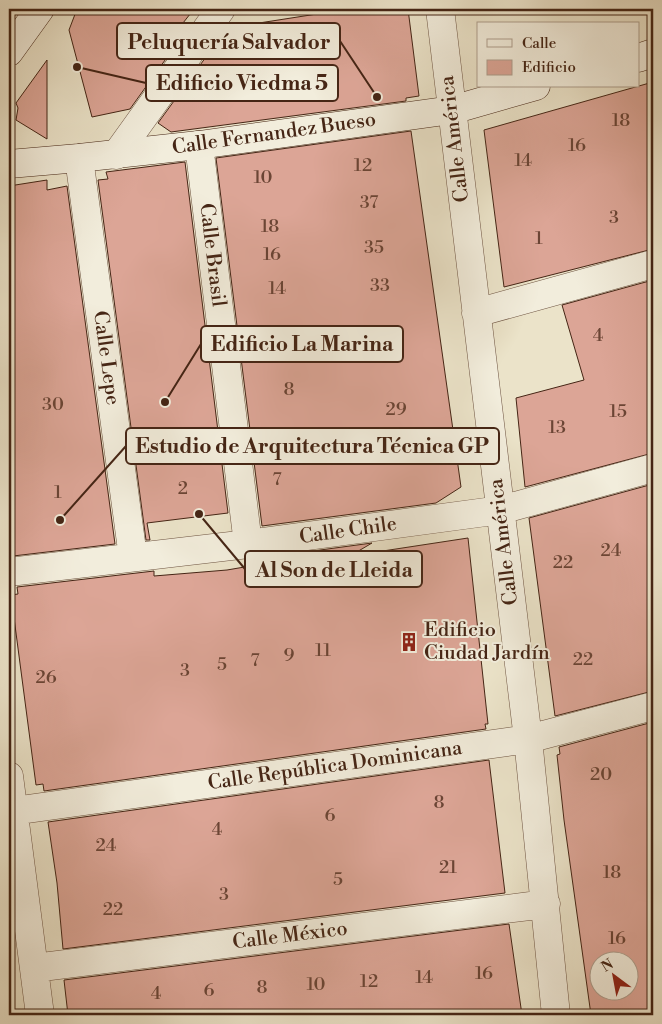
<svg xmlns="http://www.w3.org/2000/svg" width="662" height="1024" font-family="'Libre Bodoni',serif">
	<rect width="100%" height="100%" fill="#ebe3c9"/>
	<filter id="stains"><feTurbulence type="fractalNoise" baseFrequency=".004" numOctaves="4"/><feColorMatrix values="0 0 0 0 .2 0 0 0 0 .09 0 0 0 0 .02 0 0 0 .5 -.17"/></filter>
	<radialGradient id="worn" r=".72"><stop offset=".6" stop-color="#630" stop-opacity="0"/><stop offset="1" stop-color="#630" stop-opacity=".3"/></radialGradient>
	<!-- building -->
	<path fill="#dca596" stroke="#452515" fill-rule="evenodd" d="M77,9H194L172,37L183,35L130,109L92,117L69,30Z
		M349,9H408L419,96L406,98V101L171,132L158,123L227,28Z
		M47,60V139L16,120L18,108L16,103Z
		M653,82V249L504,287L484,130Z
		M411,131L461,487L436,503L262,526L216,158Z
		M185,162L228,513L147,523L150,540H146L98,180L108,179L106,172Z
		M47,180V190L67,186L115,544L13,556L9,519V186Z
		M653,280V453L525,487L516,398L584,380L562,305Z
		M653,484V691L555,716L529,518Z
		M468,538L488,724H485L486,729L44,791L43,784L36,785L11,595L18,594L17,587L154,571V576L227,570L262,564L261,558L372,543L350,556Z
		M653,722V1015H591L564,820L557,755L560,754L559,747ZM600,962H630V992H600Z
		M489,760L505,893L63,949L57,883L48,822Z
		M509,924L522,1015H68L64,980Z"/>
	<g fill="none" stroke-linecap="round" stroke-linejoin="round">
		<!-- minor casing -->
		<g stroke="#6e5442" stroke-width="29">
			<path id="minor" d="M440,9L528,739L556,1015
				M199,145L248,544
				M116,155L221,9
				M79,158L133,557
				M476,313L653,264
				M9,572L248,544L501,510L653,468
				M9,776L40,1015
				M13,811L528,739L653,706
				M34,968L546,904"/>
		</g>
		<!-- secondary casing -->
		<g stroke="#452515" stroke-width="29">
			<path id="secondary" d="M9,52L40,9
				M638,58L653,53
				M9,164L79,158L199,145L452,110L536,86"/>
		</g>
		<!-- minor -->
		<use href="#minor" stroke="#f2eddc" stroke-width="28"/>
		<!-- secondary -->
		<use href="#secondary" stroke="#f2eddc" stroke-width="28"/>
	</g>
	<!-- icons -->
	<defs>
		<g id="building-bare" transform="scale(1.5)"><path d="M-4-6H4V6H1V3H-1V6H-4ZM-2.5-4.3h1.7v1.8h-1.7ZM.8-4.3h1.7v1.8H.8ZM-2.5-1h1.7V.8h-1.7ZM.8-1h1.7V.8H.8Z" fill="#8f2418" stroke="#f2eddc" stroke-width="2.5" paint-order="stroke"/></g>
	</defs>
	<g fill-rule="evenodd">
		<use href="#building-bare" x="409" y="642"/>
	</g>
	<g text-anchor="middle" dominant-baseline="central" stroke-width="4" stroke-linejoin="round" paint-order="stroke">
		<!-- number labels -->
		<g font-size="18" fill="#6b4535">
			<text x="621" y="120">18</text>
			<text x="577" y="145">16</text>
			<text x="523" y="160">14</text>
			<text x="363" y="165">12</text>
			<text x="263" y="177">10</text>
			<text x="369" y="202">37</text>
			<text x="614" y="217">3</text>
			<text x="270" y="226">18</text>
			<text x="539" y="238">1</text>
			<text x="374" y="247">35</text>
			<text x="272" y="254">16</text>
			<text x="380" y="285">33</text>
			<text x="277" y="288">14</text>
			<text x="598" y="335">4</text>
			<text x="289" y="389">8</text>
			<text x="53" y="404">30</text>
			<text x="396" y="409">29</text>
			<text x="618" y="411">15</text>
			<text x="557" y="427">13</text>
			<text x="277" y="479">7</text>
			<text x="183" y="488">2</text>
			<text x="58" y="492">1</text>
			<text x="611" y="550">24</text>
			<text x="563" y="562">22</text>
			<text x="323" y="650">11</text>
			<text x="289" y="655">9</text>
			<text x="583" y="659">22</text>
			<text x="255" y="660">7</text>
			<text x="222" y="664">5</text>
			<text x="185" y="670">3</text>
			<text x="46" y="677">26</text>
			<text x="601" y="774">20</text>
			<text x="439" y="802">8</text>
			<text x="330" y="815">6</text>
			<text x="217" y="829">4</text>
			<text x="106" y="845">24</text>
			<text x="448" y="867">21</text>
			<text x="612" y="872">18</text>
			<text x="338" y="879">5</text>
			<text x="224" y="894">3</text>
			<text x="113" y="909">22</text>
			<text x="617" y="938">16</text>
			<text x="484" y="973">16</text>
			<text x="424" y="977">14</text>
			<text x="369" y="981">12</text>
			<text x="316" y="984">10</text>
			<text x="262" y="987">8</text>
			<text x="209" y="990">6</text>
			<text x="156" y="993">4</text>
		</g>
		<!-- street labels -->
		<g font-size="20" fill="#452515" stroke="#f2eddc">
			<text transform="translate(274 134) rotate(-8)">Calle Fernandez Bueso</text>
			<text transform="translate(455 139) rotate(-97)">Calle América</text>
			<text transform="translate(212 255) rotate(83)">Calle Brasil</text>
			<text transform="translate(106 358) rotate(82)">Calle Lepe</text>
			<text transform="translate(348 531) rotate(-8)">Calle Chile</text>
			<text transform="translate(504 542) rotate(-97)">Calle América</text>
			<text transform="translate(335 766) rotate(-8)">Calle República Dominicana</text>
			<text transform="translate(290 936) rotate(-7)">Calle México</text>
		</g>
		<!-- poi labels -->
		<g font-size="20" fill="#452515" stroke="#f2eddc" text-anchor="start">
			<text x="424" y="630">Edificio<tspan x="424" dy="23">Ciudad Jardín</tspan></text>
		</g>
	</g>
	<!-- callouts -->
	<path fill="none" stroke="#452515" stroke-width="2" d="M377 97L340 41M77 67L146 83M165 402L201 344M60 520L126 446M199 514L245 569"/>
	<g fill="#452515" stroke="#f2eddc" stroke-width="2">
		<circle cx="377" cy="97" r="5"/>
		<circle cx="77" cy="67" r="5"/>
		<circle cx="165" cy="402" r="5"/>
		<circle cx="60" cy="520" r="5"/>
		<circle cx="199" cy="514" r="5"/>
	</g>
	<g fill="#f2eddc" stroke="#452515" stroke-width="2">
		<rect x="117" y="23" width="223" height="36" rx="5"/>
		<rect x="146" y="65" width="192" height="36" rx="5"/>
		<rect x="201" y="326" width="202" height="36" rx="5"/>
		<rect x="126" y="428" width="373" height="36" rx="5"/>
		<rect x="245" y="551" width="177" height="36" rx="5"/>
	</g>
	<g font-size="21" text-anchor="middle" font-weight="bold" fill="#452515">
		<text x="229" y="49">Peluquería Salvador</text>
		<text x="242" y="90">Edificio Viedma 5</text>
		<text x="302" y="351">Edificio La Marina</text>
		<text x="312" y="453">Estudio de Arquitectura Técnica GP</text>
		<text x="334" y="577">Al Son de Lleida</text>
	</g>
	<!-- margin -->
	<rect width="662" height="1024" fill="none" stroke="#ebe3c9" stroke-width="30"/>
	<rect x="10" y="10" width="642" height="1004" fill="none" stroke="#452515" stroke-width="2.5"/>
	<rect x="15" y="15" width="632" height="994" fill="none" stroke="#452515"/>
	<!-- legend -->
	<rect x="477" y="22" width="162" height="65" fill="#f2eddc" stroke="#ad9d8c"/>
	<rect x="487" y="39" width="25" height="8" fill="#f2eddc" stroke="#ad9d8c"/>
	<text x="522" y="48" font-size="15" fill="#452515">Calle</text>
	<rect x="487" y="60" width="25" height="15" fill="#dca596" stroke="#ad9d8c"/>
	<text x="522" y="72" font-size="15" fill="#452515">Edificio</text>
	<!-- north arrow -->
	<g transform="translate(614 976) rotate(328)"><circle r="24" fill="#f2eddc" stroke="#ad9d8c"/>
	<path d="M0-4L9 19L0 12L-9 19Z" fill="#8f2418"/>
	<text y="-8" font-size="14" font-weight="bold" text-anchor="middle" fill="#452515">N</text>
	</g>
	<rect width="100%" height="100%" filter="url(#stains)"/>
	<rect width="100%" height="100%" fill="url(#worn)"/>
</svg>
